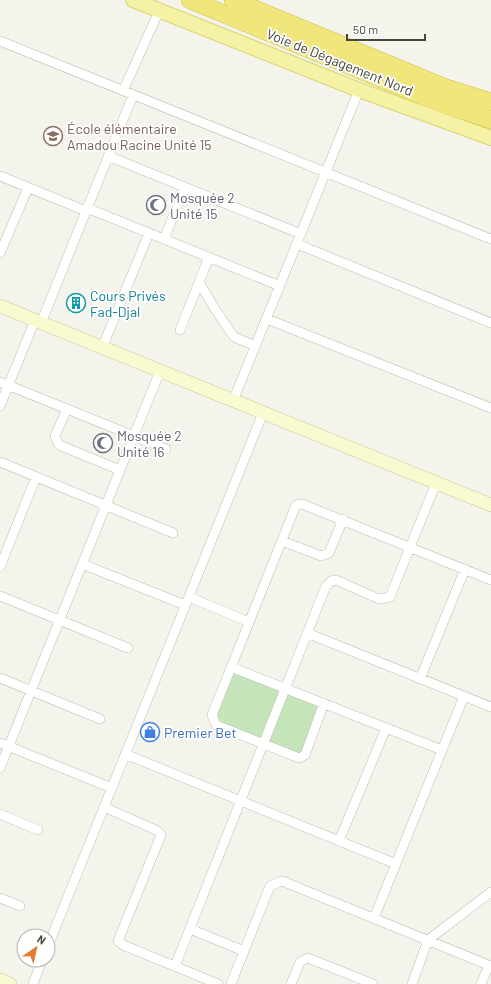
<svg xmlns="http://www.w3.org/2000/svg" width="491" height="984" font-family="Barlow,sans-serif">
	<rect width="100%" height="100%" fill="#f4f4ec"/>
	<!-- garden -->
	<path fill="#c6e4b9" d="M233,670L325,708L305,757L213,720Z"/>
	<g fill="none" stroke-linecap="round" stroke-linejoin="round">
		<!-- street casing -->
		<g stroke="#bfbeaf" stroke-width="10">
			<path id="street" d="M0,41L491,239
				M123,91L159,11
				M108,156L301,234
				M0,176L86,211
				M87,208L280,286
				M164,239L185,187
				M297,244L491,323
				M0,253L28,188
				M199,282L215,309L234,337L256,346
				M267,319L491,408
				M41,323L133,95
				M180,330L209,257
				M102,348L149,233
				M0,382L166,449
				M233,401L359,90
				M0,406L35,320
				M67,409L55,436L59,445L120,470
				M0,462L173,533
				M282,541L321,556L329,553L343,519
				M82,564L185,605
				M0,567L36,477
				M0,596L128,648
				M189,597L249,622
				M307,633L491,707
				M231,667L442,750
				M0,678L100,719
				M420,679L465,569
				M324,703L305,755L299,758L216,725L212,715L296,505L302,504L491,580
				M0,743L112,788
				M125,754L396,864
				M0,768L160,371
				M104,807L158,831L161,835L118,941L123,945L218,984
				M0,814L38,830
				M339,841L386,728
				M0,898L20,906
				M374,918L464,696
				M190,929L244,951
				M48,946L263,413
				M175,966L326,586L331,581L336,580L379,599L390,597L436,483
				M33,984L42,960
				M231,984L270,886L282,881L491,966
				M291,984L300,962L308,958L373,984
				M412,984L428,940L491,892
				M481,984L489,965"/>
		</g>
		<!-- secondary casing -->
		<g stroke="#c6c699" stroke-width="14">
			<path id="secondary" d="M0,306L491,505
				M0,980L10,984"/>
		</g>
		<!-- primary casing -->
		<g stroke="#d9d475" stroke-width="16">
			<path id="primary" d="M133,0L359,90L491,138"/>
		</g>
		<!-- highway casing -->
		<g stroke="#cfc04b" stroke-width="18">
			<path id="highway" d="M190,0L439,103L491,120
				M233,0L444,87L491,102"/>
		</g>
		<!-- street -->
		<use href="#street" stroke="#fff" stroke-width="9"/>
		<!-- secondary -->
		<use href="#secondary" stroke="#fafad1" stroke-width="13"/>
		<!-- primary -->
		<use href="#primary" stroke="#f5f2a5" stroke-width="14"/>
		<!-- highway -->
		<use href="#highway" stroke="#f0e67b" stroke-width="17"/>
	</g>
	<!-- icons -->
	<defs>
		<g id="school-ring" transform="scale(1)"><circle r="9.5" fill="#fff" stroke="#8d6e63" stroke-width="1.5"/><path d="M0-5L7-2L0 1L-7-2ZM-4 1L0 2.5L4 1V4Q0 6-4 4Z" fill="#8d6e63"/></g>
		<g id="mosque-ring" transform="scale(1)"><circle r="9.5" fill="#fff" stroke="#6b7280" stroke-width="1.5"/><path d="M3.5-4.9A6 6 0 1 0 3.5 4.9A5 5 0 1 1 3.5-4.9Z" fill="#6b7280"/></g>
		<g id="building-ring" transform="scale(1)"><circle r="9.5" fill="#fff" stroke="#0f9aa8" stroke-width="1.5"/><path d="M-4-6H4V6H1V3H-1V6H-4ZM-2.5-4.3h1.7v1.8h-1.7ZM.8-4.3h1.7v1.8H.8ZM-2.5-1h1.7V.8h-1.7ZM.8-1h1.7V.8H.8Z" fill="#0f9aa8"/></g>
		<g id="shop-ring" transform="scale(1)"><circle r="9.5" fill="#fff" stroke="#3f7fe0" stroke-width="1.5"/><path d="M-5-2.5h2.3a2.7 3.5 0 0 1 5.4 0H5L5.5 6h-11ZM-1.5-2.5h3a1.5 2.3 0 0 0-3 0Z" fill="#3f7fe0"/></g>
	</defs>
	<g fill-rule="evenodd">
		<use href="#school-ring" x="53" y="136"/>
		<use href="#mosque-ring" x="156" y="205"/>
		<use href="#building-ring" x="76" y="303"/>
		<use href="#mosque-ring" x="103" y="443"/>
		<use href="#shop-ring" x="150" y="732"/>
	</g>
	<g text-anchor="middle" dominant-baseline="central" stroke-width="3.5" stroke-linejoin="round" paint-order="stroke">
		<!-- street labels -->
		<g font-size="14" fill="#48463a" stroke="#fff">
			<text transform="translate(340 62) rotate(22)">Voie de Dégagement Nord</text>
		</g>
		<!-- education labels -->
		<g font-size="14" fill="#785e54" stroke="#fff" text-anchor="start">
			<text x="67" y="128">École élémentaire<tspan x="67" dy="16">Amadou Racine Unité 15</tspan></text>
		</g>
		<!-- worship labels -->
		<g font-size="14" fill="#5b616d" stroke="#fff" text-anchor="start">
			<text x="170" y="197">Mosquée 2<tspan x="170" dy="16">Unité 15</tspan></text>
			<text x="117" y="435">Mosquée 2<tspan x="117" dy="16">Unité 16</tspan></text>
		</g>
		<!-- culture labels -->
		<g font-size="14" fill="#0d838f" stroke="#fff" text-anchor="start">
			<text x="90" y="295">Cours Privés<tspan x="90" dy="16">Fad-Djal</tspan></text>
		</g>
		<!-- shop labels -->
		<g font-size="14" fill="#366cbe" stroke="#fff" text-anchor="start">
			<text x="164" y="732">Premier Bet</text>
		</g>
	</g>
	<!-- north arrow -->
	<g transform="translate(36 948) rotate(34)"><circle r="19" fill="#ffffff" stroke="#b6b5b0"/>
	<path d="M0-3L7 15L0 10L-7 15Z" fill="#e57a32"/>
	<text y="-6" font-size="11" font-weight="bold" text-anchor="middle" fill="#48463a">N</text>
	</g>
	<!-- scale -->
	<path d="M347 34v6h78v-6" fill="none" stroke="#48463a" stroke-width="2"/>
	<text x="353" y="34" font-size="12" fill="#48463a" stroke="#ffffff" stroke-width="3" paint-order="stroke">50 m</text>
</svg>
